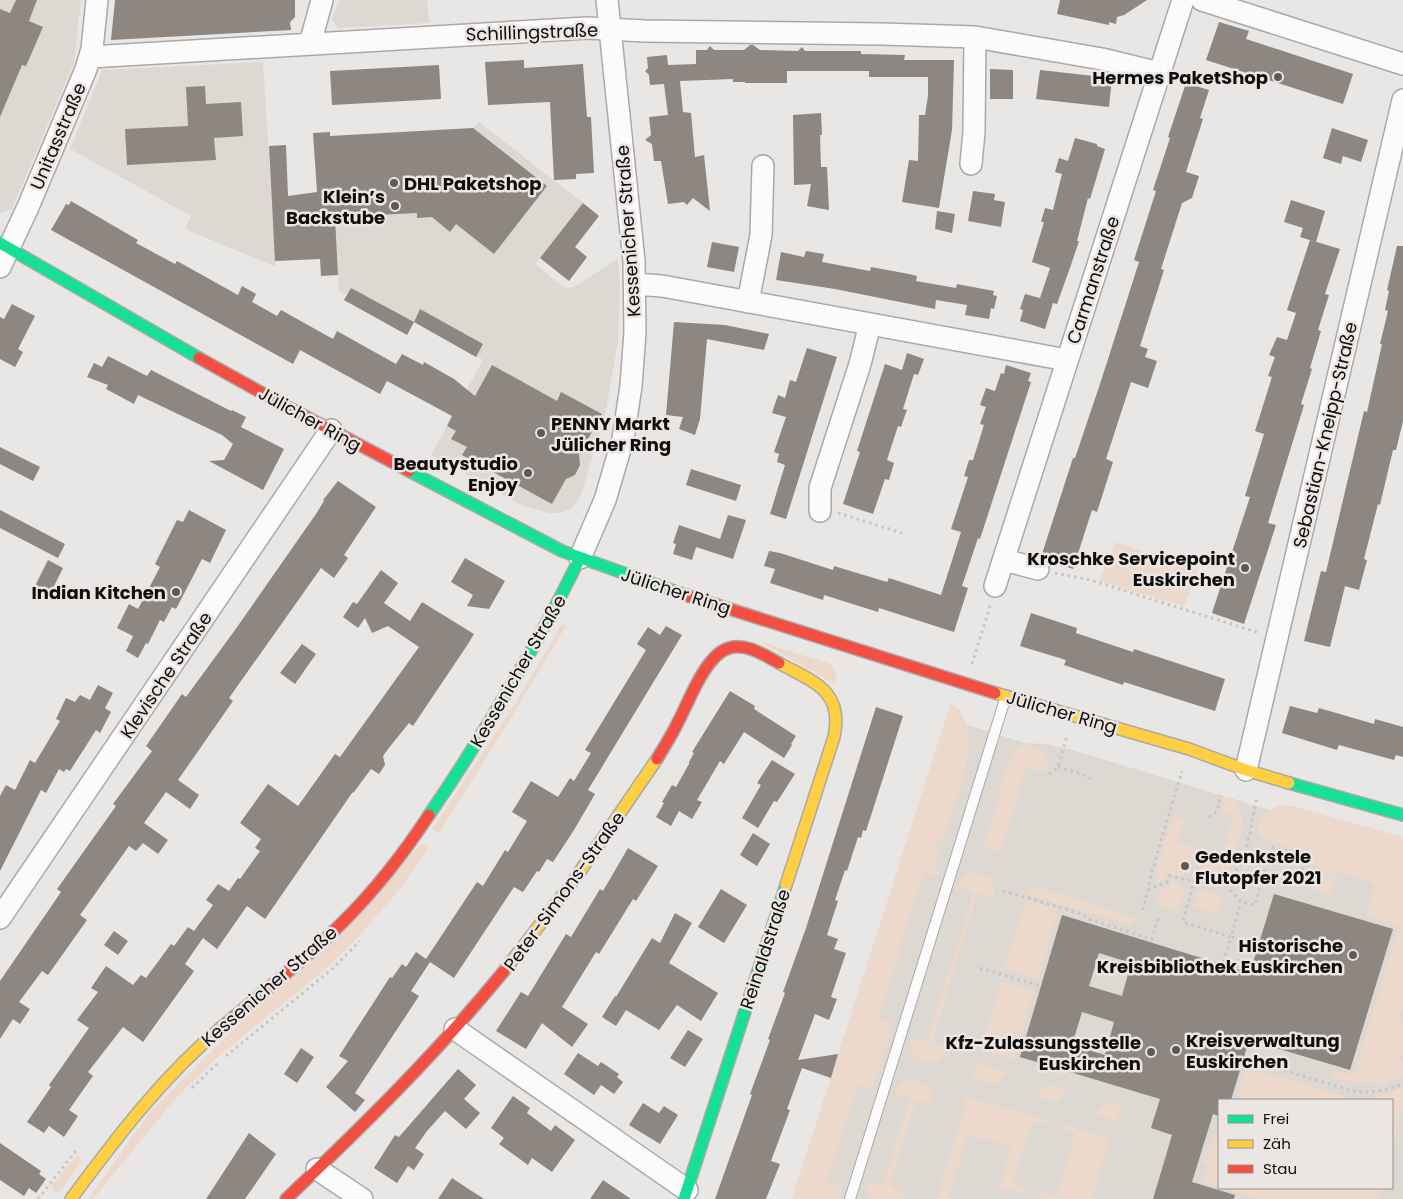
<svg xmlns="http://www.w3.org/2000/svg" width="1403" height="1199" font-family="Poppins,sans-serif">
	<rect width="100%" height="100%" fill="#e9e7e5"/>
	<!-- built -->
	<path fill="#ded8d3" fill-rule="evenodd" d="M0,0H81L74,63L12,209L0,213Z
		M339,0H427L429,23L338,28L332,20Z
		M263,62L276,267L185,229L191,216L70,149L102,70Z
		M479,122L583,203L535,264L566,289L572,288L618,259L620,284L618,342L605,415L581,495L576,504L569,510L558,513H549L523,506L431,455L483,360L414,322L400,331L344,300L347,295L339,291L330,137L473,128Z
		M951,703L959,710L967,725L1025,743L1047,744L1076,751L1270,810L1279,806H1291L1403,837V1199H792ZM1219,1100H1392V1188H1219Z"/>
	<!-- green -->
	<path fill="#edd9cc" d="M1115,542L1198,570L1184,606L1099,581Z
		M562,624L566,626L511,718L439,833L432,829L516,702Z
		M759,641L831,664L837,675L834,684Z
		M951,703C989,728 953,808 942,842L937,841L935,849L940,851L934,869L940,871L938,876L924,872L878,1018L893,1023L873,1089L858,1084L827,1183L842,1187L838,1199H792Z
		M1025,743C1038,747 1046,753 1050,767L1042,771L1026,767L1001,853L985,847V838L990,827L1008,764L1015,751Z
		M1224,796C1250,804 1242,830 1236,849C1233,859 1231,870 1221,875C1214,877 1208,876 1202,875L1209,851L1222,855L1233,816L1220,812Z
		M1283,805L1291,806L1403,837V1008L1399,1023L1403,1025V1055L1400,1057L1403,1062V1078L1376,1086L1375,1084H1359L1333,1077L1335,1071L1354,1076L1399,925L1366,915L1375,884L1336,872L1330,894L1312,889L1319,867L1307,863L1310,853L1259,837C1252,821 1269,808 1283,805Z
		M1173,816L1185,819L1178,842L1197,848V851L1190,873L1185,872L1181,876L1168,873L1165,879L1158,883L1156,875L1157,868Z
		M422,843L429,847L401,888L359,936L327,968L220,1055L176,1098L93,1199H88L149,1113Z
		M969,873C985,872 998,881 993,898L977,893L932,1043L947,1048C939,1074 904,1062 912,1038L927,1042L974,892L958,887L962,878Z
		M1172,881L1179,883L1180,888L1185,891L1179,911L1156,905L1161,890L1169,885Z
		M1030,885L1134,917L1131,925L1027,895Z
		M1204,890L1220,896L1221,901L1217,914L1194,907L1199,893Z
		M1026,899L1058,909L1038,979L1005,969Z
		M1001,981L1034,991L1013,1060L980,1050Z
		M977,1062L1008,1072L996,1085L973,1077Z
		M1246,1067L1352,1099L1356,1100H1236Z
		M911,1079C926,1084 936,1086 931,1104L916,1100L890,1187L904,1192L902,1199H870L866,1191L868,1181L883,1185L910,1099L895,1094L900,1083Z
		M1049,1084L1068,1090L1056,1102L1036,1097Z
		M1403,1088V1111L1392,1146V1100H1370H1376V1097Z
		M967,1097L1046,1120L1045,1125L1032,1121L1013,1184L1026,1188L1025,1191L1032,1193L1030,1199L1028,1198V1194L1010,1189L1009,1192L999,1189L1011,1147L968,1134L948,1199H937Z
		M1107,1102L1121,1106L1117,1121L1094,1114Z
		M1063,1125L1110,1139L1092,1199H1046L1037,1196L1034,1199L1035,1194L1042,1196L1043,1193L1057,1197L1075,1134L1062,1130Z
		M1212,1137L1219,1140V1187L1202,1182L1207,1164L1201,1162L1205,1151L1207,1152Z
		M76,1156L81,1158V1163L59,1192H55L52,1189V1185Z
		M1221,1188H1383L1379,1199H1259Z"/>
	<!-- building -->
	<path fill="#8d8681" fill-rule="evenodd" d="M16,0H37L29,21L43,27L26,66L22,65L0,117V9L10,13Z
		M115,0H295V17L290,22L291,30L111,40Z
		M1060,0H1147L1124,15L1117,17L1116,24L1109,22V25L1057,14Z
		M1219,22L1249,31L1246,39L1353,74L1343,104L1206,60Z
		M750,45H753L760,50L798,51L802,47L805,51H861V54L905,55L904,60H954L952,130L939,208L902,202L909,160L918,161L919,115H925L928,96V77H869V71H787V83H745V82H733V79L680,81L683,112L691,113L695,157L704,155L710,211L693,198L687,205L684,202L668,204L661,161H654L652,144L645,140L651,135L649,117L668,115L664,84L650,85L649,75L645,71L648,68L647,57L667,55L668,65L696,64V50H707L710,46L714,50H744Z
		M524,60V68L583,64L587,117H591L594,173L576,174V179L554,180L550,102L488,105L485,62Z
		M439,65L441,99L332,105L330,71Z
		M990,69L1013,70V99H990Z
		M1040,70L1112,78L1109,107L1036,99Z
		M1186,83L1209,90L1200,118L1203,119L1186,172L1199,176L1192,198L1182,203L1161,269L1164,270L1140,346L1148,349L1145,357L1157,361L1148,388L1131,382L1106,459L1113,462L1097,512L1092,510L1073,569L1047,560L1041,557L1073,458H1075L1101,381L1139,262L1134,260L1156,191L1153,190L1170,138L1168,137Z
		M205,86L206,104L241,102L243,136L214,138L216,160L127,165L125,129L188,126L186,87Z
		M821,113L822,135H820L821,167H827L829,210L807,206L811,184L794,185L793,115Z
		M473,128L547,186L494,254L456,224L450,232L432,217L417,218V213L335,217L338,275L321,276L320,259L275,261L269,146L286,145L288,196L317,192L313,133L330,132V136Z
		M1332,128L1368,140L1361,162L1343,156L1341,164L1323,158Z
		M1075,138L1097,144V146L1105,149L1090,199L1088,198L1077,241H1079L1071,265L1057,304L1053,303L1045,329L1020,321L1023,310L1020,309L1025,294L1040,298L1050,268L1032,262L1044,222H1041L1045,208L1053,210L1062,174L1055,172L1059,158L1068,161Z
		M973,191L995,194L994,200L1005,202L1001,227L968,221Z
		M1291,200L1325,211L1316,242L1300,237L1303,228L1284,222Z
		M71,201L138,240L136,243L175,264L177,261L238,295L242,286L256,294L252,302L277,316L281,310L333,339L337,331L396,364L402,354L423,365L424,362L454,379L475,396L492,365L557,401L561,392L602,414L579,455L580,465L575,475L566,479L552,504L462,455L467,447L451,439L456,431L447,426L452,416L387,381L380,394L300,350L293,364L51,230L66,204L69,205Z
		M583,203L599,216L575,247L587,257L569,281L540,258Z
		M937,211L955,214L952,233L935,229Z
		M1310,240L1340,249L1325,294L1329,295L1318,330L1321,331L1310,368L1312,369L1301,404L1304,405L1268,523L1276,525L1244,624L1212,613L1250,497L1245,496L1264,434L1255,431L1272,377L1268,376L1275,357L1269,355L1277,337L1287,340L1296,313L1287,310Z
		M712,242L739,247L734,272L707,267Z
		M1397,246H1403V421L1396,450H1393L1380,505L1378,504L1364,559L1367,560L1359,590L1345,586L1330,647L1304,641L1321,571L1326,572L1364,411L1367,412L1382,344H1380L1388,311L1385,310L1389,291L1387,290Z
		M806,251L824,254L822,262L870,271L871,267L909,274L917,276L916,281L956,288L957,284L994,291L993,295L997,296L994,309L991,308L989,319L965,315L967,305L936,300L935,309L835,289L776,280L781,252L804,257Z
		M351,288L414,322L407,335L344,300Z
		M12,304L35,316L18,349L23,352L15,367L0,359V317L4,319Z
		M420,309L483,344L476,357L414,322Z
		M674,322L725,325L769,334L764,350L707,339L700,419L695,435L679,429L683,417L666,415Z
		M807,348L837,357L786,519L770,514L785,465L777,462L779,454L774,452L786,417L772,413L778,395L785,398L790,380L796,382Z
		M907,353L924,359L918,375L914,374L903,409L907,410L904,418L901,427L898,426L887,460L894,463L889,480L885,479L873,514L843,504L860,452L857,451L885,364L902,370Z
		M108,356L147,376L151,370L231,411L232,410L246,417L241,427L284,449L263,490L209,461L224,460L233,444L222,435L138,395L134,404L106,389L108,385L87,377L94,363L102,367Z
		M1006,365L1031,373L1028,381L1031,382L980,539L978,538L962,586L968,588L954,632L879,608L878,612L824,595L823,600L770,583L775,569L764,566L769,551L780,553L833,570L834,566L887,582L889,578L941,595L961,532L951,529L968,477L964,476L969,460H973L984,425L980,424L986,407L980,405L986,388L995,391L1001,373L1004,374Z
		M0,447L40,467L33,481L0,464Z
		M691,469L741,485L736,501L686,485Z
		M338,481L376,507L344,555L348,558L334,578L321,568L229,698L233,701L178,780L199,795L190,809L166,792L144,823L168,840L158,854L143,843L136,851L129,846L80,915L87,920L48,975L42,971L19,1002L30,1009L20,1024L13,1019L0,1039V981L61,892L57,889L116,806L113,804L152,751L146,746L182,694L186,697L235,630L316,514L324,501L323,500Z
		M0,510L65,544L58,558L0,528Z
		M189,510L226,530L210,563L202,559L176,609L172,607L164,622L160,620L148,644L146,643L138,658L126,651L133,636L117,628L129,604L138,609L160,567L155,564L177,520L183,522Z
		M728,515L746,520L733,559L696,547L692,560L673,554L676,544L673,543L679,525L720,539Z
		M465,558L505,581L489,609L467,606L473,595L451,582Z
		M48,560L63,568L50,594L35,586Z
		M381,570L398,583L384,603L410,621L422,602L474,634L468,644L413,726L409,723L388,749L383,756L385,765L379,774L371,769L354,792L352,793L265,919L247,906L217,949L203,938L185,964L194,971L143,1042L123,1027L88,1072L93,1076L69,1110L78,1116L64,1137L49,1126L44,1133L27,1122L51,1087L49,1085L89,1028L77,1020L98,992L91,988L106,966L133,985L141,975L146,978L171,944L174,946L188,927L194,931L213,905L206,900L218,884L229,891L238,878L240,879L260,851L255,848L261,839L240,823L268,784L298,806L335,754L340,757L419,647L388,626L372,633L365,618L358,628L343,617L353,602L357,604Z
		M1031,613L1077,628L1076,633L1133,652L1134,649L1225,679L1215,711L1124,682L1123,685L1064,665L1066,660L1020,646Z
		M666,626L682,635L588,790L595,794L574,830L553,862L547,859L539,872L537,871L523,892L514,887L454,978L430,962L411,991L419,996L355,1093L365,1100L355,1112L326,1087L348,1061L339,1056L390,977L392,978L402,964L406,967L416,952L426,959L477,882L483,886L505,850L508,852L527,821L512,812L531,781L558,797L570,778L574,781L591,753L585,750L646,650L637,644L648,627L660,635Z
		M302,644L316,654L295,684L280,673Z
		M98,685L113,693L105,708L111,712L100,733L96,730L70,771L66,769L64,772L59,769L46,793L41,790L0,871V796L6,785L15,790L30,760L35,763L60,721L56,719L66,698L75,702L80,695L90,700Z
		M730,691L755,706L754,709L796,736L791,744L792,745L784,758L744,732L724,764L720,761L697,800L702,802L692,819L679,811L671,826L656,817L664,803L662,802L672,785L676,787L689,764V762L694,753L692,752Z
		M1290,706L1317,713L1319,708L1374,724L1375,719L1403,727V757L1396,755L1394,760L1339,745L1337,750L1282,733Z
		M876,707L903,716L866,831L863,830L861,838L858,837L847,871L845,870L835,900L838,901L827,935L838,939L834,949L846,953L831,997L837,999L829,1020L815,1014L798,1060L838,1054L831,1078L802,1068L787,1109L790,1110L771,1161L780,1164L766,1199H715L752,1095L750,1094L770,1040L768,1039L785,993L783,992L806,928Z
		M772,760L795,774L777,802L774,801L758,828L742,818L761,785L757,783Z
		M753,833L770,844L757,866L740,855Z
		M628,848L658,866L636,901L633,899L599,954L596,952L562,1007L588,1024L572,1047L542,1023L526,1049L496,1031L521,992L528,996L566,934L571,937L600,889L603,891Z
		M721,889L747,905L724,943L698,927Z
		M1274,894L1393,929L1350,1070L1249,1040L1231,1100H1219V1116L1213,1114L1192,1182L1235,1195L1234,1199H1153L1172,1135L1151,1128L1160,1099L1020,1057L1062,915L1250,973ZM1099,953L1131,963L1122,996L1089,986ZM1082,1012L1114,1022L1105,1055L1072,1045Z
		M675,913L692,923L669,963L718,993L701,1021L677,1005L659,1030L626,1010L616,1026L602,1017L615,996L616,997L652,938L660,943Z
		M114,931L128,941L118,955L104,945Z
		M688,1030L703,1039L685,1067L670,1058Z
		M301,1048L314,1057L297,1083L284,1074Z
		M578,1053L598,1066L601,1062L619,1074L617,1077L623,1082L614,1094L601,1085L594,1095L564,1074Z
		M458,1069L476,1085L464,1099L480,1113L466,1129L445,1111L427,1131L415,1148L424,1154L414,1170L408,1166L397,1183L374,1168L395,1135L399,1137Z
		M513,1096L530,1108L527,1113L551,1131L555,1125L575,1140L552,1172L532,1158L528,1165L499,1144L504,1138L491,1128Z
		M643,1103L659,1113L664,1106L678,1115L660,1144L629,1125Z
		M249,1133L276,1154L245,1199H206Z
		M0,1143L41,1171L39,1174L46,1179L36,1193L29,1188L24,1196L0,1180Z
		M452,1178L458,1182L484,1199H438Z
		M603,1180L631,1199H590Z"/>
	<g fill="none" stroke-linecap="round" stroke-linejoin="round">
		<!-- lane casing -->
		<g stroke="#aba9a8" stroke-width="12">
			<path id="lane" d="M850,1199L1006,696"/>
		</g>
		<!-- street casing -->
		<g stroke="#aba9a8" stroke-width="24">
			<path id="street" d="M1202,0L1403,64
				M310,44L322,0
				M90,57L587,28L645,31L882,34L975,37L1102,59L1159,73
				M971,164L974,132L975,37
				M0,267L28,207L86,69L92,49L97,0
				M635,284L662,286L1067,360
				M748,302L761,235L763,166
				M820,511V488L860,364L870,324
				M580,558L605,500L623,439L631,386L635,332L634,261L607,0
				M1004,560L1038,569
				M995,586L1183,0
				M1246,770L1403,100
				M0,918L331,430
				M455,1029L687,1190
				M317,1169L362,1199"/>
		</g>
		<!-- fast casing -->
		<g stroke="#aba9a8" stroke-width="14">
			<path id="fast" d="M0,243L199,358
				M409,471L562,551L679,593
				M1289,783L1403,815
				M429,815C485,733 536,647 580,558
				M684,1199L786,885"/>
		</g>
		<!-- slow casing -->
		<g stroke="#aba9a8" stroke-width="14">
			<path id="slow" d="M779,663C813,682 844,690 834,737L786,885
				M995,693L1189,749L1246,770L1289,783
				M504,971L572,883L657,759
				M71,1199C117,1137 163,1076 223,1026"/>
		</g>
		<!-- jam casing -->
		<g stroke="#aba9a8" stroke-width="14">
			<path id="jam" d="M199,358L282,404L409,471
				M679,593L995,693
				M657,759C664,747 672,735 678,722C689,702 705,655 729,648C747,643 764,655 779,663
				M223,1026C263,992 306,959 343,922C376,889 404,853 429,815
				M286,1199C363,1126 437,1053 504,971"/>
		</g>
		<!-- path -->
		<path stroke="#c5c5c5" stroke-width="3" stroke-dasharray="2.5 4" stroke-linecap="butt" d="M838,513L902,533
			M1055,573L1090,580L1260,633
			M972,664L991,603
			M1058,767L1082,774L1091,779
			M1049,774L1058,767L1067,735
			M1209,817L1217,811L1221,795
			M1201,855L1183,922L1231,937L1223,964
			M1268,859L1271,847L1305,857L1299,882
			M1222,880L1241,902L1255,905L1268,859L1245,852
			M1148,890L1167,882L1170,876C1186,880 1216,887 1230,877C1248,863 1252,818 1257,797
			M1003,891L1079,913L1091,920L1152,939L1159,915
			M1143,910L1152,871L1182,771
			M980,968L1041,986
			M1237,968L1244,940L1231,937L1241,902
			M226,1056L331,970L360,941
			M1253,1061L1349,1090C1369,1094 1384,1091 1403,1084
			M192,1088L220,1061
			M38,1199L78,1148"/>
		<!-- lane -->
		<use href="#lane" stroke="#fcfbfb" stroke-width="10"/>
		<!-- street -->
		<use href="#street" stroke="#fcfbfb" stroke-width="21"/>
		<!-- fast -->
		<use href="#fast" stroke="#16e098" stroke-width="11"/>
		<!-- slow -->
		<use href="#slow" stroke="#ffcf43" stroke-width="11"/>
		<!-- jam -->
		<use href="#jam" stroke="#f24e42" stroke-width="11"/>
	</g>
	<!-- markers -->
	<g fill="#5b5a59" stroke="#ebe6e3" stroke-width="2">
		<circle cx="1278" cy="77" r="5"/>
		<circle cx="394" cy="183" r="5"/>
		<circle cx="395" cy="206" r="5"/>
		<circle cx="541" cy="433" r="5"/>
		<circle cx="528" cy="473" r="5"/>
		<circle cx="1245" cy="568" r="5"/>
		<circle cx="176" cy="592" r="5"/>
		<circle cx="1185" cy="866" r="5"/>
		<circle cx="1353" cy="955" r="5"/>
		<circle cx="1176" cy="1050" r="5"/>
		<circle cx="1151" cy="1052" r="5"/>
	</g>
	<g text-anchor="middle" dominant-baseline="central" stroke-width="5" stroke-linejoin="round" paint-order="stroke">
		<!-- street labels -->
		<g font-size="18" fill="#0f0e0d" stroke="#ebe6e3">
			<text transform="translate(532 32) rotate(-2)">Schillingstraße</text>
			<text transform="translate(58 136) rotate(-67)">Unitasstraße</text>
			<text transform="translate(628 231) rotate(-94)">Kessenicher Straße</text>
			<text transform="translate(1093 280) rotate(-72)">Carmanstraße</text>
			<text transform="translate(310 419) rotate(29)">Jülicher Ring</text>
			<text transform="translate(1325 435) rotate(-77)">Sebastian-Kneipp-Straße</text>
			<text transform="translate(676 591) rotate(18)">Jülicher Ring</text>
			<text transform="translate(518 671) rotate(-60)">Kessenicher Straße</text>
			<text transform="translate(166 675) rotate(-56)">Klevische Straße</text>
			<text transform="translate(1062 712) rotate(16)">Jülicher Ring</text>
			<text transform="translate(564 891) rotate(-54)">Peter-Simons-Straße</text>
			<text transform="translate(765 949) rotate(-72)">Reinaldstraße</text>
			<text transform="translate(269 986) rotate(-41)">Kessenicher Straße</text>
		</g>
		<!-- poi labels -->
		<g font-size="18" font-weight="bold" fill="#0f0e0d" stroke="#ebe6e3" text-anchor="end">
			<text x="1268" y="77">Hermes PaketShop</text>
			<text x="404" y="183" text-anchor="start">DHL Paketshop</text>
			<text x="385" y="196">Klein’s<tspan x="385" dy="21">Backstube</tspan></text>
			<text x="551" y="423" text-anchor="start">PENNY Markt<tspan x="551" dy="21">Jülicher Ring</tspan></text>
			<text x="518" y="463">Beautystudio<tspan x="518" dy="21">Enjoy</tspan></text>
			<text x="1235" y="558">Kroschke Servicepoint<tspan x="1235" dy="21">Euskirchen</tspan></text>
			<text x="166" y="592">Indian Kitchen</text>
			<text x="1195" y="856" text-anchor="start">Gedenkstele<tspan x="1195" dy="21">Flutopfer 2021</tspan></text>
			<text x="1343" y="945">Historische<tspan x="1343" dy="21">Kreisbibliothek Euskirchen</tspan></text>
			<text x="1186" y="1040" text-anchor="start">Kreisverwaltung<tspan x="1186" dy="21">Euskirchen</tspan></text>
			<text x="1141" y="1042">Kfz-Zulassungsstelle<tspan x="1141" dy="21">Euskirchen</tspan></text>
		</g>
	</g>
	<!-- legend -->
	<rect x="1218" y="1099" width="175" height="90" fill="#ebe6e3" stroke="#93908d"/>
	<rect x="1228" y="1115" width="25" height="8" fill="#16e098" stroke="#93908d"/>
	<text x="1263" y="1124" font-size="15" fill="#0f0e0d">Frei</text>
	<rect x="1228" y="1140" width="25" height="8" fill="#ffcf43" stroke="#93908d"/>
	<text x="1263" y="1149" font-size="15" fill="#0f0e0d">Zäh</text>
	<rect x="1228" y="1165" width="25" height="8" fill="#f24e42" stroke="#93908d"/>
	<text x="1263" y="1174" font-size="15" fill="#0f0e0d">Stau</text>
</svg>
